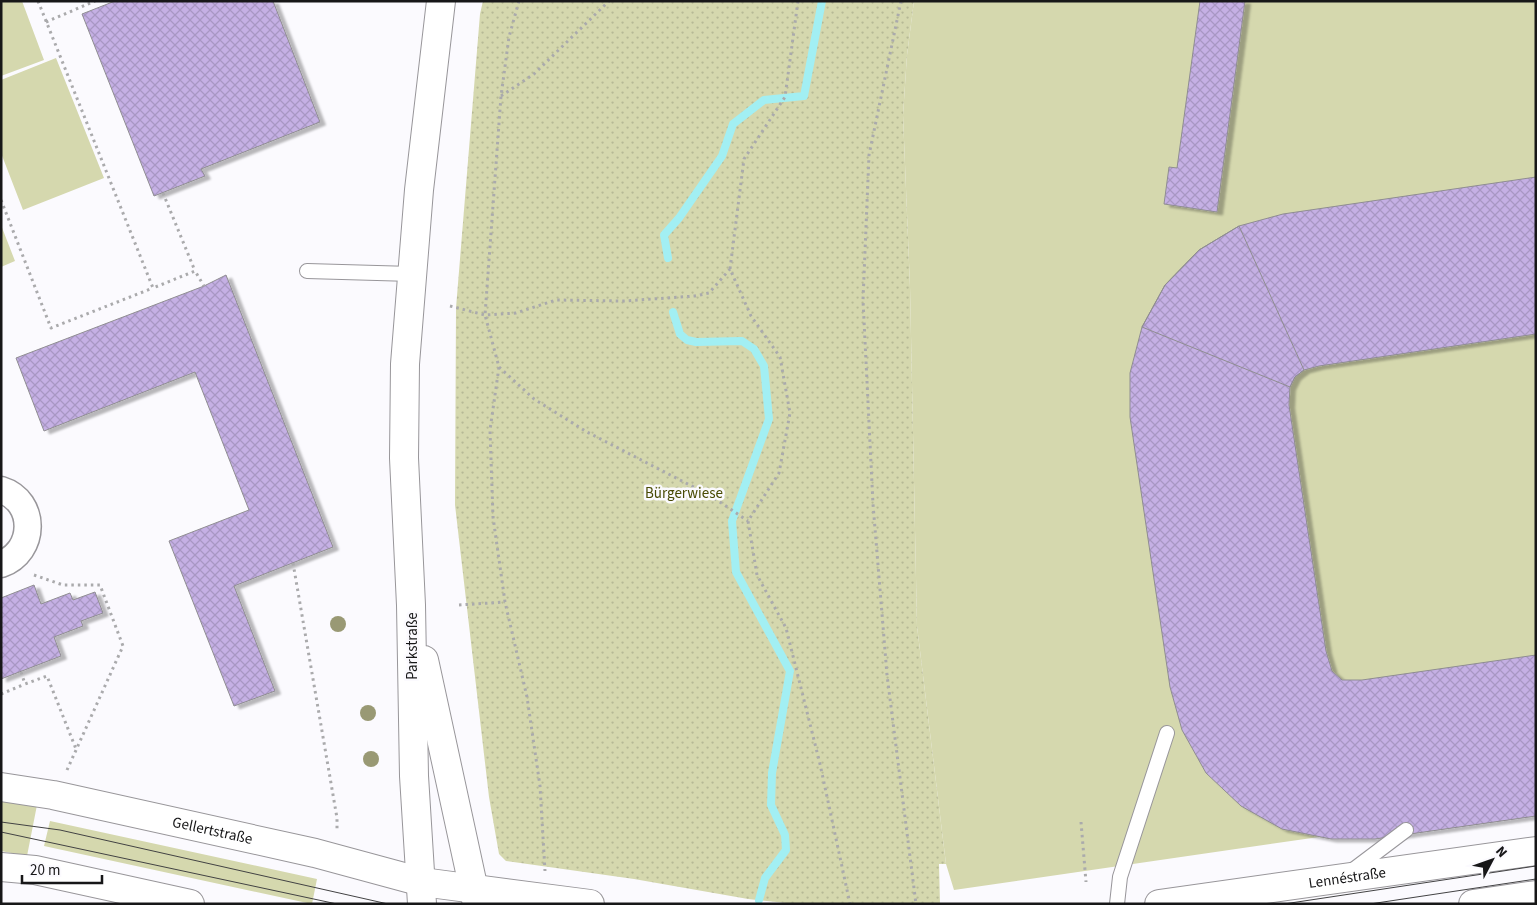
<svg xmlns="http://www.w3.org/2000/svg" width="1537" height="905" font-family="'Source Sans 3',sans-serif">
	<defs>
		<pattern id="park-dots" width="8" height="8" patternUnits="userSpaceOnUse" patternTransform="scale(1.25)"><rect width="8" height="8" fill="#d5d8ae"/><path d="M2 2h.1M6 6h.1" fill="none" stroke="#b6b995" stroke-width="1.8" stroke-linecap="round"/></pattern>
		<pattern id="building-cross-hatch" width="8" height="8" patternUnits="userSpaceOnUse" patternTransform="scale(1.25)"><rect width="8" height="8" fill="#c5b0e4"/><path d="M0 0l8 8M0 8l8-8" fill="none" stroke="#a897c3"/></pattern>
		<filter id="shadow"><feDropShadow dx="5.5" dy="3" stdDeviation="1" flood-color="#0004"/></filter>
	</defs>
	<rect width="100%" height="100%" fill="#fbfafe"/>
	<!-- grass -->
	<path fill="#d5d8ae" d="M1,1H22L44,60L1,76Z
		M914,1H1536V816L1375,839H1331L1319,837L954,890L946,864L917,626L910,287L903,115L907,55Z
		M56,58L104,178L23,210L1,153V80Z
		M1,225L15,261L1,267Z
		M1,800L37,805L27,856L1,851Z
		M50,821L317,879L312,904L44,846Z"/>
	<!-- park -->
	<path fill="url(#park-dots)" d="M483,1H914L907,55L903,115L910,287L917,626L946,864H939L940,904H796L748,899L634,879L506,861L499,854L489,797L455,505L456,308L480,14Z"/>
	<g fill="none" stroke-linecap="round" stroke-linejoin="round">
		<!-- stream -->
		<path stroke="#a2eff3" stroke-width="8" d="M668,258L664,235L679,218L722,156L733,124L764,100L804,96L822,1
			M673,312L680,334L687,340L696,342L742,341L754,349L764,366L769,419L732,521L736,572L790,671L772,773L771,805L785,835L786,850L765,878L759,900"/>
	</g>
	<!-- building -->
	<path fill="url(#building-cross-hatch)" stroke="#8f8d91" filter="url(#shadow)" d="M115,1H273L320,122L201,169L205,176L154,196L82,14Z
		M1200,1H1245L1217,212L1164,204L1169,167L1177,168Z
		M1536,177V334L1319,366L1304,370L1295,377L1290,387L1289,405L1326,651L1332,671L1342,680H1362L1536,655V816L1375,839H1331L1282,829L1241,806L1206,773L1182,730L1170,687L1130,417V373L1142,327L1165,285L1199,250L1239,226L1283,214Z
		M1239,226L1304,370L1295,377L1290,387L1142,327L1165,285L1199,250Z
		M226,275L333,547L234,586L275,691L234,706L169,541L249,510L195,372L44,431L16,358L204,286Z
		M34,585L41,604L70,593L73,600L95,592L103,613L81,621L83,626L54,637L61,656L1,679V598Z"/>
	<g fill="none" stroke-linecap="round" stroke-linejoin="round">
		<!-- lane casing -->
		<g stroke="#98969a" stroke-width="16">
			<path id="lane" d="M307,271L412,274
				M1349,873L1406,830
				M1117,904L1120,877L1167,733"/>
		</g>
		<!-- street casing -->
		<g stroke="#98969a" stroke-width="29">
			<path id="street" d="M1,490C37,501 36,552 1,564"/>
		</g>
		<!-- secondary casing -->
		<g stroke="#98969a" stroke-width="30">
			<g id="secondary">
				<path d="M424,660L477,904"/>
				<path id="s1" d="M1,787L53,795L315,853L422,882L590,904"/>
				<path d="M1,867L35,870L190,904"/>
				<path d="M422,904L414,776L411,605L404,458L405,364L419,190L441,1"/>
				<path id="s2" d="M1159,904L1536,851"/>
				<path d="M1473,904L1536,895"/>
			</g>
		</g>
		<!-- path -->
		<path stroke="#aaaaac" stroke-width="3" stroke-dasharray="2.5 4" stroke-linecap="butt" d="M38,1L153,288L195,271L204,286
			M519,1L509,37L501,96L485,315L499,367L490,430L493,517L505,602L527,697L540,786L545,871
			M798,1L785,97L744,159L730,269L751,316L780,357L790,413L779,473L748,521L757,575L786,628L820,764L850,904
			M901,1L869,155L863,300L873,504L887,675L916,904
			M46,22L95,1
			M501,96L534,74L609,1
			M163,193L195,271
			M1,200L51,328L153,288
			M450,306L485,315L516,313L556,300L624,301L695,296L709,293L730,269
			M499,367L534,399L587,432L711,496L748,521
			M293,563L337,818V829
			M34,575L63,585H100L123,646L67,770
			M459,605L505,602
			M21,672L25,684L47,676L76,749
			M1,694L25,684
			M1081,822L1086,882"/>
		<!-- lane -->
		<use href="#lane" stroke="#fff" stroke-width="14"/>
		<!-- street -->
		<use href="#street" stroke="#fff" stroke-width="26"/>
		<!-- secondary -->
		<use href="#secondary" stroke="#fff" stroke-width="28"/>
		<!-- tram -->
		<path stroke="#424243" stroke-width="1" d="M1,822L60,830L388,904
			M1,832L337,904
			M1284,904L1536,866
			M1370,904L1536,879"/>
	</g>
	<!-- trees -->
	<g fill="#999974">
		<circle cx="338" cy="624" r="8"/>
		<circle cx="368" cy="713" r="8"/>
		<circle cx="371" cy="759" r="8"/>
	</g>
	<g text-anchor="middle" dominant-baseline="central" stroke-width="5" stroke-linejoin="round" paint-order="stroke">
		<!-- park labels -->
		<g font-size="15" fill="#484a04" stroke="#fbfafe">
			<text x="684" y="493">Bürgerwiese</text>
		</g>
		<!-- street labels -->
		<g font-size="15" fill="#171718" stroke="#fbfafe">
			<text transform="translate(412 646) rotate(-90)">Parkstraße</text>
			<text stroke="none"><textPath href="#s1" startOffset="216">Gellertstraße</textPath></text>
			<text stroke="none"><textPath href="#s2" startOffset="190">Lennéstraße</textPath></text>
		</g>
	</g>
	<!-- border -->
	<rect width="1537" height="905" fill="none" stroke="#171718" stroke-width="5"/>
	<!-- north arrow -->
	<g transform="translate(1492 860) rotate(49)" stroke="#fbfafe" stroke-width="4" paint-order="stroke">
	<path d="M0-4L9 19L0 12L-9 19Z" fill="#171718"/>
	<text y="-8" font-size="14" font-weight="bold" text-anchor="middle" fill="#171718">N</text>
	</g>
	<!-- scale -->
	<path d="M22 875v8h80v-8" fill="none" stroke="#171718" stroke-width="2.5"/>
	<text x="30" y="875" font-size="15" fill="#171718" stroke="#fbfafe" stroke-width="4" paint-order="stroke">20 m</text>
</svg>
